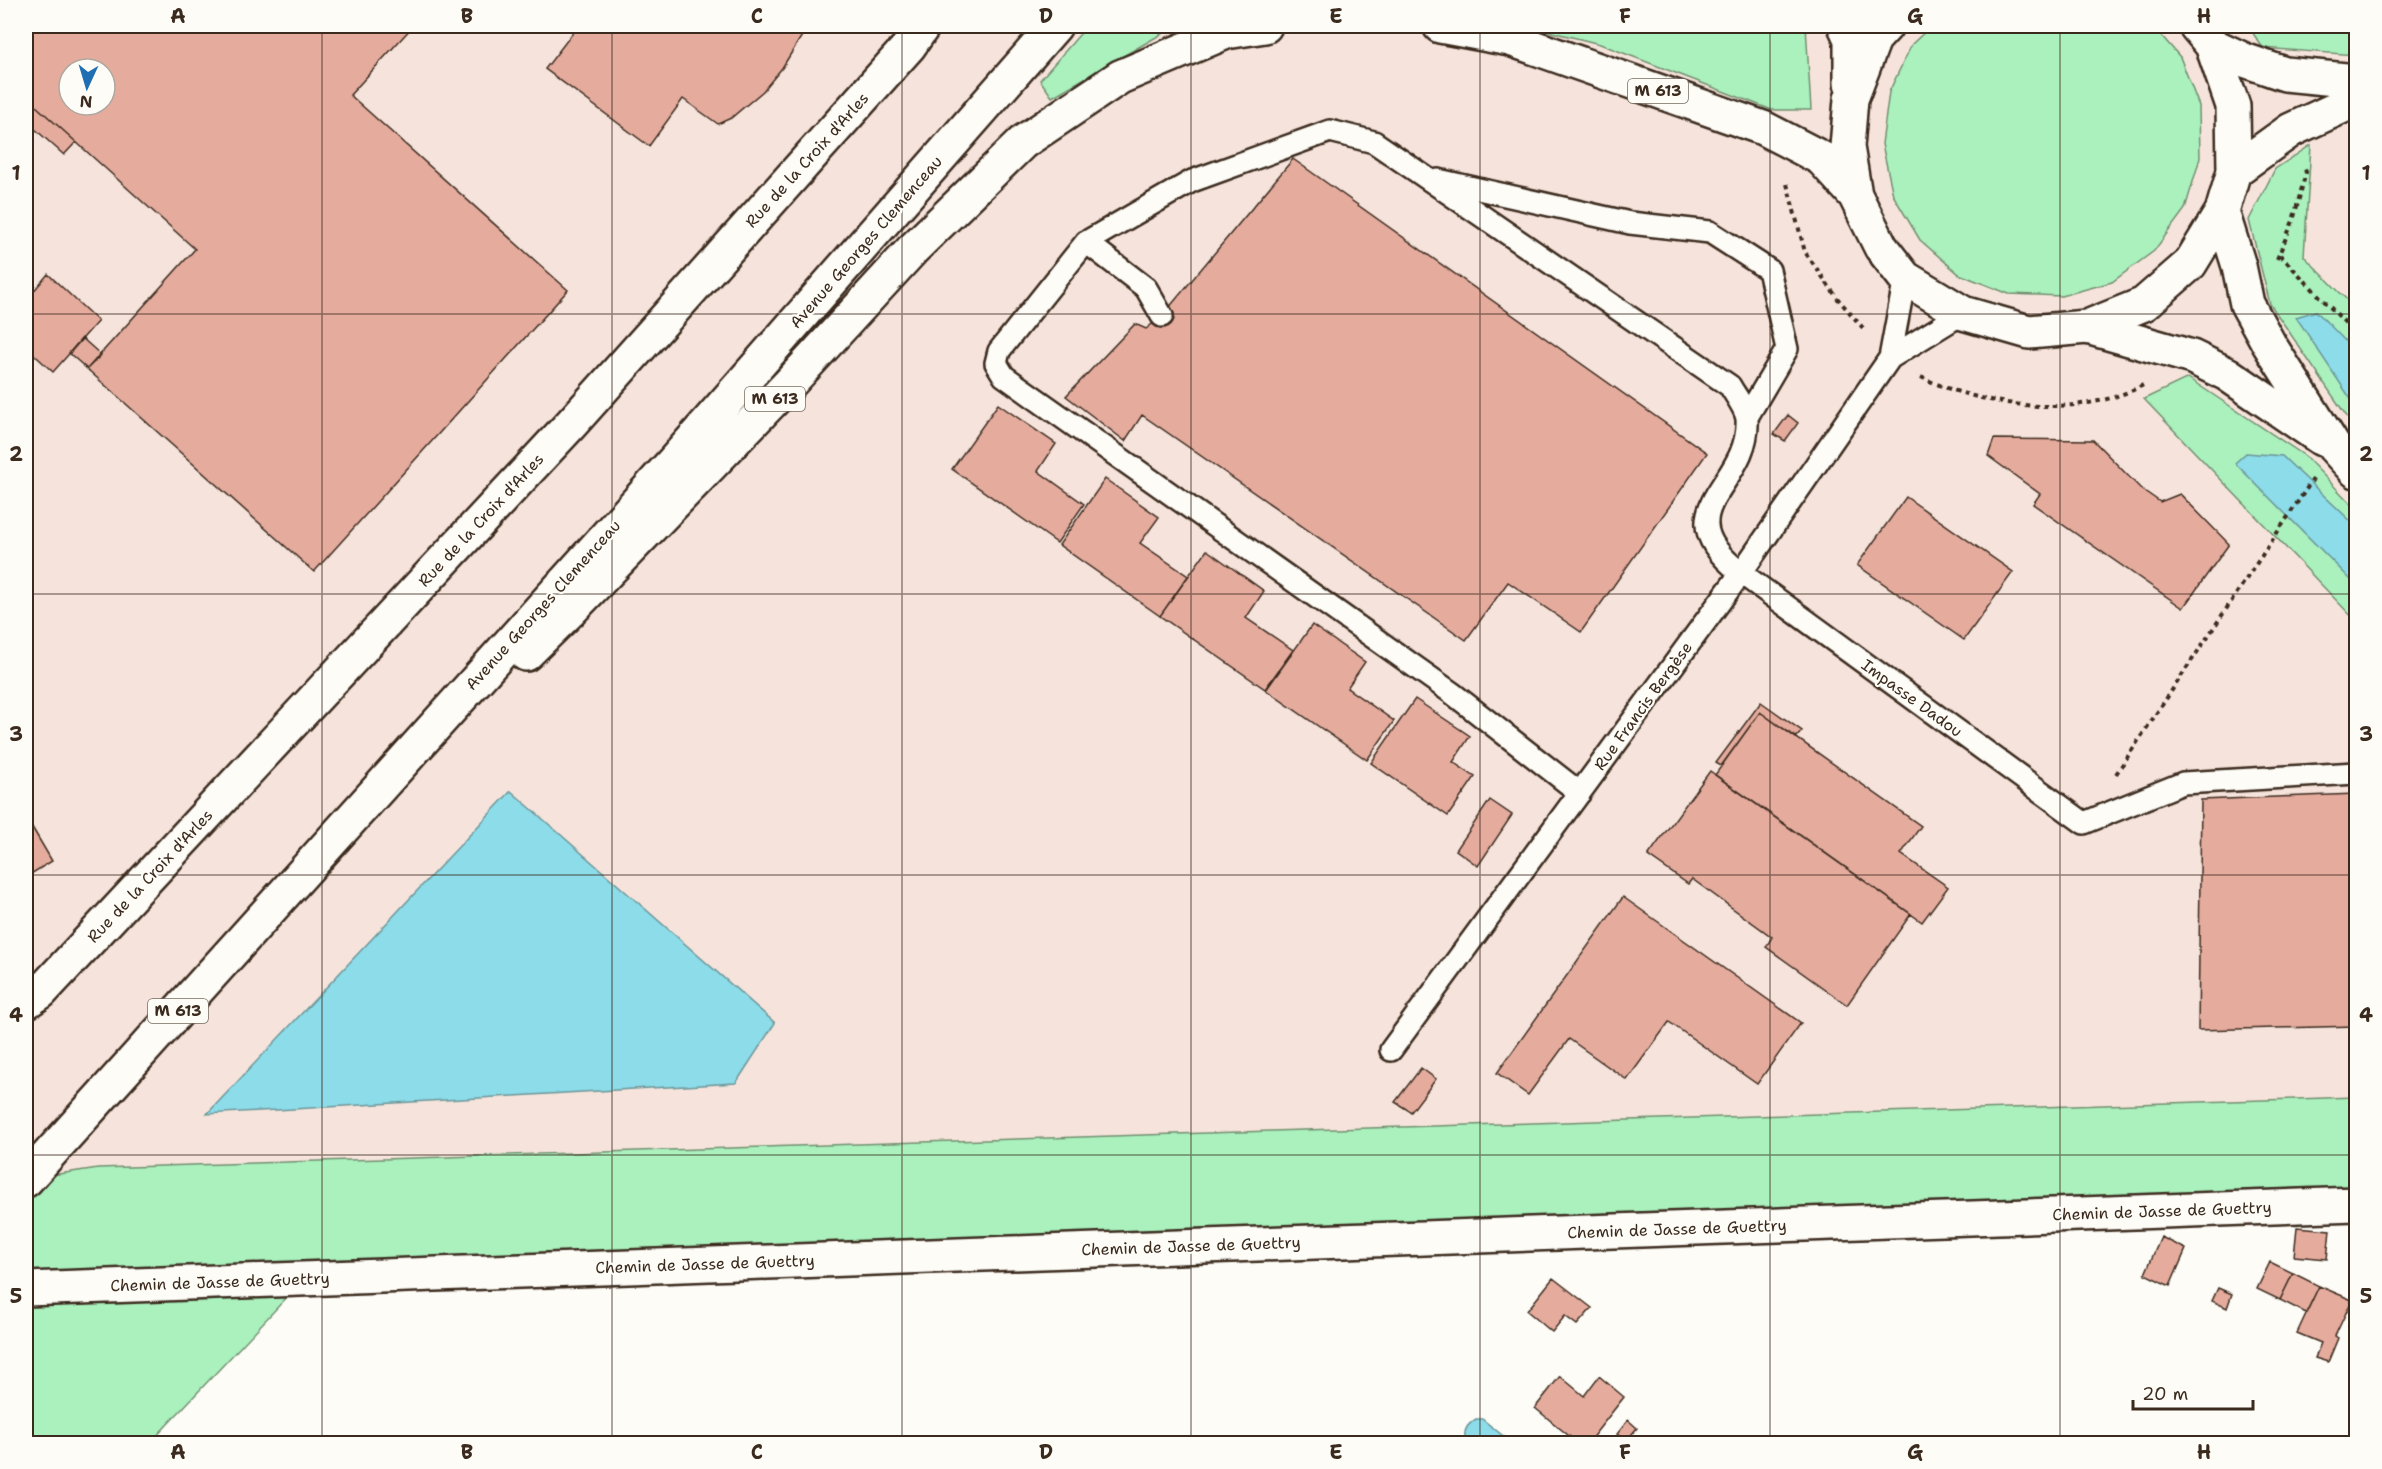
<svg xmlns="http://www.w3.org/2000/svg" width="2382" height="1469" font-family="'Shantell Sans',sans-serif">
	<rect width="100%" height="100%" fill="#fdfcf7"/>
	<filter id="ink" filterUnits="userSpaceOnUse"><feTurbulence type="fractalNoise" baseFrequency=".0167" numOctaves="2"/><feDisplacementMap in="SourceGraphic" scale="12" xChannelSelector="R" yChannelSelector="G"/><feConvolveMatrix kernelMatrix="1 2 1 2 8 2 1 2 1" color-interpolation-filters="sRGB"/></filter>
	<g filter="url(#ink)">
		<!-- built -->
		<path fill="#f6e4dc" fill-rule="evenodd" d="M26,26H2356V1097L98,1168L26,1179ZM69,69H105V105H69Z"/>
		<!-- green -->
		<path fill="#aaf1be" stroke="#728e6e" stroke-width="1.5" d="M1087,26H1192L1165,32L1052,97L1040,80Z
			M1528,26H1806L1811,110H1772L1600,44Z
			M1931,26H2153L2180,57L2199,106L2200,158L2185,209L2154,251L2112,282L2061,296L2009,294L1959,274L1920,240L1893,195L1882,144L1889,92L1912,44Z
			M2248,26H2356V55L2263,48Z
			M2311,145L2304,256L2356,309V430L2270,304L2249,220L2275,169Z
			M2188,378L2305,456L2356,509V621L2144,399Z
			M2356,1097V1192L321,1261L150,1443L26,1444V1179L98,1168Z"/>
		<!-- water -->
		<path fill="#8cdce9" stroke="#6c9598" stroke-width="1.5" d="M2316,311L2356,352V407L2296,317Z
			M2246,453L2282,456L2356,526V585L2235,463Z
			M511,791L775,1023L736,1083L207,1114Z
			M1476,1419H1482L1512,1443H1467C1462,1433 1466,1425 1476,1419Z"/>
		<!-- building -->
		<path fill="#e5ac9e" stroke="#3b2a1e" stroke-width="1.5" fill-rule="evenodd" d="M26,26H413L350,95L568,290L314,572L87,369L195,249L26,97ZM69,69H105V105H69Z
			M578,26H808L782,68L763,91L731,118L718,124L683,99L649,146L545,69Z
			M26,97L76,142L64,155L26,121Z
			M1293,159L1707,453L1581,632L1508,582L1466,640L1142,415L1125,441L1066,396L1135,324L1146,329L1162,316Z
			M48,274L98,321L53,372L26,347V300Z
			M82,338L101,355L87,369L69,353Z
			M998,404L1056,444L1038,471L1084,504L1057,543L952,469Z
			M1788,415L1798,423L1785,441L1774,434Z
			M1994,439L2093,440L2140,488L2160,502L2180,494L2229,544L2183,608L2033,504L2040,494L1988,456Z
			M1105,479L1159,517L1140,543L1188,576L1160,616L1059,545Z
			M1906,497L2013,572L1964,640L1857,565Z
			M1207,550L1264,591L1246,618L1293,650L1265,689L1160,616Z
			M1312,625L1365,662L1347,688L1394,721L1367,760L1266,690Z
			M1415,699L1470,736L1453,762L1475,777L1448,816L1371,763Z
			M1761,702L1802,731L1796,738L1760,712L1721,766L1716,763Z
			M1760,712L1921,826L1901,854L1948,887L1922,922L1715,775Z
			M1710,771L1911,914L1847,1005L1766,947L1772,937L1692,879L1688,884L1648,856Z
			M2356,794V1026L2198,1030L2201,800Z
			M1490,800L1512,815L1478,866L1456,850Z
			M26,817L52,861L26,877Z
			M1623,897L1801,1023L1757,1084L1669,1022L1627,1080L1569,1039L1528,1095L1497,1073Z
			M1421,1068L1436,1079L1411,1112L1395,1102Z
			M2297,1227L2330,1230L2327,1259L2294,1256Z
			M2161,1237L2186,1249L2170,1286L2145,1274Z
			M2270,1262L2293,1273L2280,1300L2257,1289Z
			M2293,1273L2319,1286L2306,1313L2280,1300Z
			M1553,1278L1592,1308L1577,1325L1565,1316L1552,1332L1527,1311Z
			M2319,1286L2352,1300L2335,1336L2338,1338L2328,1362L2315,1358L2321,1343L2297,1333Z
			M2218,1288L2232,1294L2227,1308L2212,1301Z
			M1560,1376L1584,1396L1599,1376L1624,1397L1587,1444H1579L1535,1408Z
			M1628,1420L1637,1428L1626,1441L1617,1434Z"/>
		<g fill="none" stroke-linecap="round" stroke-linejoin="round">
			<!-- service casing -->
			<g stroke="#3b2a1e" stroke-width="26">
				<path id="service" d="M1438,180L1630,223L1710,232L1769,270L1787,349L1747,417
					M1086,242L1146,288L1162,316
					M1890,358L1905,278
					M1580,793L1452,693L1004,376L996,363L999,351L1086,242L1192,181L1330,131L1374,142L1730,386C1735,395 1746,409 1747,419C1751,487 1659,509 1741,573L2084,823L2183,783L2356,773
					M1391,1050L1741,573L1890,358L1963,313"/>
			</g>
			<!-- minor casing -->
			<g stroke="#3b2a1e" stroke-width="38">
				<path id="minor" d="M2212,45L2244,60L2285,74L2356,81
					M2234,171L2291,130L2356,100
					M26,1002L41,992L572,423L909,46L923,26
					M26,1289L2356,1204"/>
			</g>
			<!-- tertiary casing -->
			<g stroke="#3b2a1e" stroke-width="38">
				<path id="tertiary" d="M2222,212L2239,266L2247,304L2269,344L2334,447L2356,471
					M2087,327L2192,357L2227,374L2322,439"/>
			</g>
			<!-- primary casing -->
			<g stroke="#3b2a1e" stroke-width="38">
				<path id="primary" d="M1440,26L1510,39L1763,128L1821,158L1855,195
					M1845,26L1851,39V83
					M1886,26L1874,39L1851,99L1847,147L1855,195L1881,247L1905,278L1963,313L2029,332L2087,327L2144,304L2190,264L2222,212L2234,171L2233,106L2212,45L2196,26
					M526,654L569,612L789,384L913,249L1023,142L1120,77L1226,32L1265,26
					M26,1180L674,461L1055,26"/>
			</g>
			<!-- path -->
			<path stroke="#3b2a1e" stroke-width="4" stroke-dasharray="4.5 4.5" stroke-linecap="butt" d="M1787,184L1805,252L1838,299L1863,328
				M2280,255L2356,334
				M2277,259L2293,221L2306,172L2304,167
				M1921,377C1985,408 2080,420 2145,384
				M2116,774L2313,479"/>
			<!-- service -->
			<use href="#service" stroke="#fdfcf7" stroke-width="21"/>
			<!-- minor -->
			<use href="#minor" stroke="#fdfcf7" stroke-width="33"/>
			<!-- tertiary -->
			<use href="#tertiary" stroke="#fdfcf7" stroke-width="33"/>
			<!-- primary -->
			<use href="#primary" stroke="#fdfcf7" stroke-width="33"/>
		</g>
	</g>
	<!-- grid -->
	<path fill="none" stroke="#3b2a1e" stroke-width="1.5" stroke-opacity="0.55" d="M322,26V1444M612,26V1444M902,26V1444M1191,26V1444M1480,26V1444M1770,26V1444M2060,26V1444M26,314H2356M26,594H2356M26,875H2356M26,1155H2356"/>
	<g text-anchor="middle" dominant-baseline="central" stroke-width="4.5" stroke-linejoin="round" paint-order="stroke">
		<!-- shield labels -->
		<g fill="#fdfcf7" stroke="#75695f" stroke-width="1.5">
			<rect x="1628" y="79" width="60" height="24" rx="4.5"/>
			<rect x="745" y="387" width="60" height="24" rx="4.5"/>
			<rect x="148" y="999" width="60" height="24" rx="4.5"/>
		</g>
		<g font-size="15" font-weight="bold" fill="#3b2a1e">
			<text x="1658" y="91">M 613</text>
			<text x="775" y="399">M 613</text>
			<text x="178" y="1011">M 613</text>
		</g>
		<!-- street labels -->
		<g font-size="16" fill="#3b2a1e" stroke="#fdfcf7">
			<text transform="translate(807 160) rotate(-48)">Rue de la Croix d'Arles</text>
			<text transform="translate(866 242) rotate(-49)">Avenue Georges Clemenceau</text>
			<text transform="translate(481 520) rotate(-47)">Rue de la Croix d'Arles</text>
			<text transform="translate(543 605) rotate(-48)">Avenue Georges Clemenceau</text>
			<text transform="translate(1912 698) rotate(36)">Impasse Dadou</text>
			<text transform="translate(1643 706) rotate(-54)">Rue Francis Bergèse</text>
			<text transform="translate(150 876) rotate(-47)">Rue de la Croix d'Arles</text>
			<text transform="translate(2162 1211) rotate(-2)">Chemin de Jasse de Guettry</text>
			<text transform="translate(1677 1229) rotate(-2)">Chemin de Jasse de Guettry</text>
			<text transform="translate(1191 1246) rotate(-2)">Chemin de Jasse de Guettry</text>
			<text transform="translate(705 1264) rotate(-2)">Chemin de Jasse de Guettry</text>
			<text transform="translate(220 1282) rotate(-2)">Chemin de Jasse de Guettry</text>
		</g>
	</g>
	<!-- margin -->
	<rect width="2382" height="1469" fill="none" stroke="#fdfcf7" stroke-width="66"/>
	<!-- north arrow -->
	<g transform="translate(87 87) rotate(184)"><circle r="28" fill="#fdfcf7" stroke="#afa8a0" stroke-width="1.5"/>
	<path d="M0-4.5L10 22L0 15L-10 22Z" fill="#1f6fb2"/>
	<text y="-9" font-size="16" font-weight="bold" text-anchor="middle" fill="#3b2a1e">N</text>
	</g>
	<!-- scale -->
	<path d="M2133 1400v9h120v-9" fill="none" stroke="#3b2a1e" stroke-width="3"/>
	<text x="2142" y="1400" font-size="18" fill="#3b2a1e" stroke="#fdfcf7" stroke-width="4.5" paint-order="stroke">20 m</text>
	<rect x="33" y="33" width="2316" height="1403" fill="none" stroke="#3b2a1e" stroke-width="2"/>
	<g font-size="20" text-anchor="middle" font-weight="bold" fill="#3b2a1e">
		<text x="178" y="23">A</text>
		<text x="467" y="23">B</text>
		<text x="757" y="23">C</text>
		<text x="1046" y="23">D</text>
		<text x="1336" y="23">E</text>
		<text x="1625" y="23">F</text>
		<text x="1915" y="23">G</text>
		<text x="2204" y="23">H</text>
		<text x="16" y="180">1</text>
		<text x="2366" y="180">1</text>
		<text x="16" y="461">2</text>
		<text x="2366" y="461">2</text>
		<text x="16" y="741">3</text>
		<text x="2366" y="741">3</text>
		<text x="16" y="1022">4</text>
		<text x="2366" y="1022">4</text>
		<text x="16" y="1303">5</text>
		<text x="2366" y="1303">5</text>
		<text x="178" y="1459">A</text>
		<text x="467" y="1459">B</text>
		<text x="757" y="1459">C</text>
		<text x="1046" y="1459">D</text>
		<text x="1336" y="1459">E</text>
		<text x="1625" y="1459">F</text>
		<text x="1915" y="1459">G</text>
		<text x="2204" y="1459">H</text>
	</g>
</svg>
